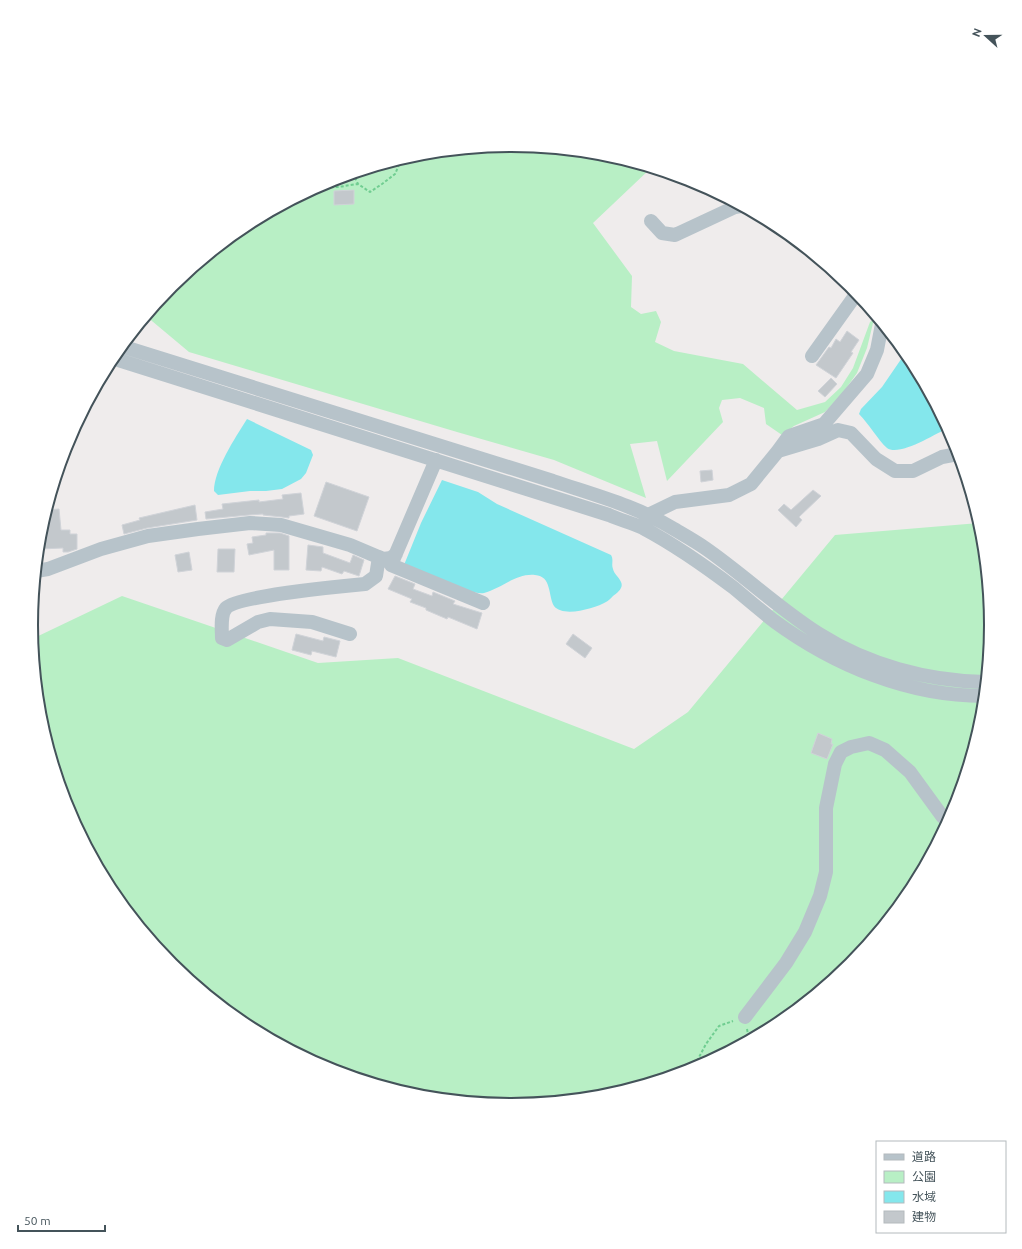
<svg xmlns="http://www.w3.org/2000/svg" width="1022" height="1249" font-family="Ubuntu,'Noto Sans JP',sans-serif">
	<rect width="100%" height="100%" fill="#efecec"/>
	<!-- green -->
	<path fill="#b8efc5" d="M511,145L605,154L651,168L593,223L632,276L631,307L641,314L656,311L661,322L655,342L674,351L743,364L797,410L825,402L841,387L853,368L870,322L874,319L867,348L857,373L842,394L825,412L794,426L782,435L766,424L764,408L740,398L722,400L719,408L723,422L667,481L657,441L630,444L646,498L554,460L457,432L189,352L146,316L172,285L245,225L328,181L418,154Z
		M979,523L982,531L991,625L982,718L954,808L910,891L850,964L777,1024L694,1068L604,1095L511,1104L417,1095L327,1068L244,1023L171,964L112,891L67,808L40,718L32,639L122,596L318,663L398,658L634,749L688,712L835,535Z"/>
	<!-- water -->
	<path fill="#84e7ec" d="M906,352L910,358L948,428C935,434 899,457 887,448C878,440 869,424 859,414L861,409L882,387Z
		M247,419L311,450L313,455L306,473L301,479L282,489L266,491H250L218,495L214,491C214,470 235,438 247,419Z
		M442,480L478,492L497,504L611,555C614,560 611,564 613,569C614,574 619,577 621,582C624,588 617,593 613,596C611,598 608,601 606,602C596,608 563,618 554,606C548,596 552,576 535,575C516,573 501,589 484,593C472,596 418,571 404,565L421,523Z"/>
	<!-- building -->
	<path fill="#c3c8cc" stroke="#d0d3d8" d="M354,190V204L334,205V191Z
		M847,331L859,340L851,352L853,353L836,378L816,365L829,347L831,348L836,339L840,342Z
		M831,378L837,384L825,397L818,391Z
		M712,470L713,480L701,482L700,471Z
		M326,482L369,497L357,531L314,516Z
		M813,490L821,496L799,517L802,520L796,527L778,510L784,504L791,510Z
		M301,493L304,514L289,516V518L282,517L263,515V514L249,515L206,519L205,512L223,509L222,504L259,500V502L283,499L282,495Z
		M195,505L197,520L147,528L124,534L122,525L140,520L139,518Z
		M59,509L61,530H70V534H77V549L68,552H63V548L40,549V531L46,510Z
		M266,533H280L289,536V570H274V550L249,555L247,544L253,543L252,537L266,535Z
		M308,545L323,547V553L350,563L353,555L364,560L359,576L344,571L342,574L322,567L321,571L306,570Z
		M218,549H235L234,572H217Z
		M189,552L192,570L178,572L175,555Z
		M395,576L415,584L413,589L432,596L433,592L455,601L453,604L482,613L477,629L448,617L447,619L426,610V608L410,602L412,599L388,589Z
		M296,634L323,641L324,637L340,641L336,657L312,651L311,655L292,650Z
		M573,634L592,648L585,658L566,644Z
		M818,733L832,739L831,744H833L827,759L811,753Z"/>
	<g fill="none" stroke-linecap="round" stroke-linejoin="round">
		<!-- path -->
		<path stroke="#70cd91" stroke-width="2" stroke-dasharray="3 2" stroke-linecap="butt" d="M353,173L358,184L370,192L382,184L395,174L402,158
			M321,185C331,190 347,185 358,184
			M747,1029L749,1039
			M691,1069L697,1061L706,1044L719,1026L733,1021"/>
		<!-- minor -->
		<path stroke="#b7c3ca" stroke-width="14" d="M651,221L662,233L675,235L735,207L741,206
			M121,346L553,481C594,495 637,506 674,529C684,535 695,541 705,548C744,575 778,608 819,634C868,665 927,681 985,682
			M812,356L857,293
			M112,358L609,515C620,520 632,523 643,528C675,545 705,566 734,588C747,599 760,610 774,621C834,665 908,696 984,696
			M778,451L789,436L824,424L867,374L877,350L882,324
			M436,460L391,565L483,603
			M646,520L648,515L675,502L729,495L751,484L778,451L818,439L838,430L851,433L876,459L895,471H913L942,457L958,454
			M36,571L48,569L101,549L148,536L198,529L250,523L281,525L350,545L383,559L391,558L396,554
			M350,634L312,622L270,619L258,622L227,640L222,638C222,630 220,615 226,608C237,596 343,586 365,584L376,576L379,557
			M745,1017L786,963L805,932L820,896L826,872V808L835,764L841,752L851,747L869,743L885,750L910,772L942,816L948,821"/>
	</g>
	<!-- crop -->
	<path d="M0 0H1022V1249H0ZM38 625a473 473 0 1 1 946 0a473 473 0 1 1-946 0Z" fill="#fff" fill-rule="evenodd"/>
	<path fill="none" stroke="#44535a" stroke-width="2" d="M38 625a473 473 0 1 1 946 0a473 473 0 1 1-946 0Z"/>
	<!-- legend -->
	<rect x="876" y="1141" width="130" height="92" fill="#ffffff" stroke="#b4babd"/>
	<rect x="884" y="1154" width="20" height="6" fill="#b7c3ca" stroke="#b4babd"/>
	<text x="912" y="1161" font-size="12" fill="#44535a">道路</text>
	<rect x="884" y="1171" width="20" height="12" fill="#b8efc5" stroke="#b4babd"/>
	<text x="912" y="1181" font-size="12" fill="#44535a">公園</text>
	<rect x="884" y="1191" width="20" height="12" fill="#84e7ec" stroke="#b4babd"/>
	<text x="912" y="1201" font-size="12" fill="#44535a">水域</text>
	<rect x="884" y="1211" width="20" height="12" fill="#c3c8cc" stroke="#b4babd"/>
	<text x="912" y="1221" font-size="12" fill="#44535a">建物</text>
	<!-- north arrow -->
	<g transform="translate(986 36) rotate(291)" stroke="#ffffff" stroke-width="3" paint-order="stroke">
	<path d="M0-3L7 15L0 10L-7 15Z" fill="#44535a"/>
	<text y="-6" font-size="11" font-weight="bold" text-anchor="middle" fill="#44535a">N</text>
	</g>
	<!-- scale -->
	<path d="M18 1225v6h87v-6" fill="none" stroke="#44535a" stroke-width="2"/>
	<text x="24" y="1225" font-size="12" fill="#44535a" stroke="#ffffff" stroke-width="3" paint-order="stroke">50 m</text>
</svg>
